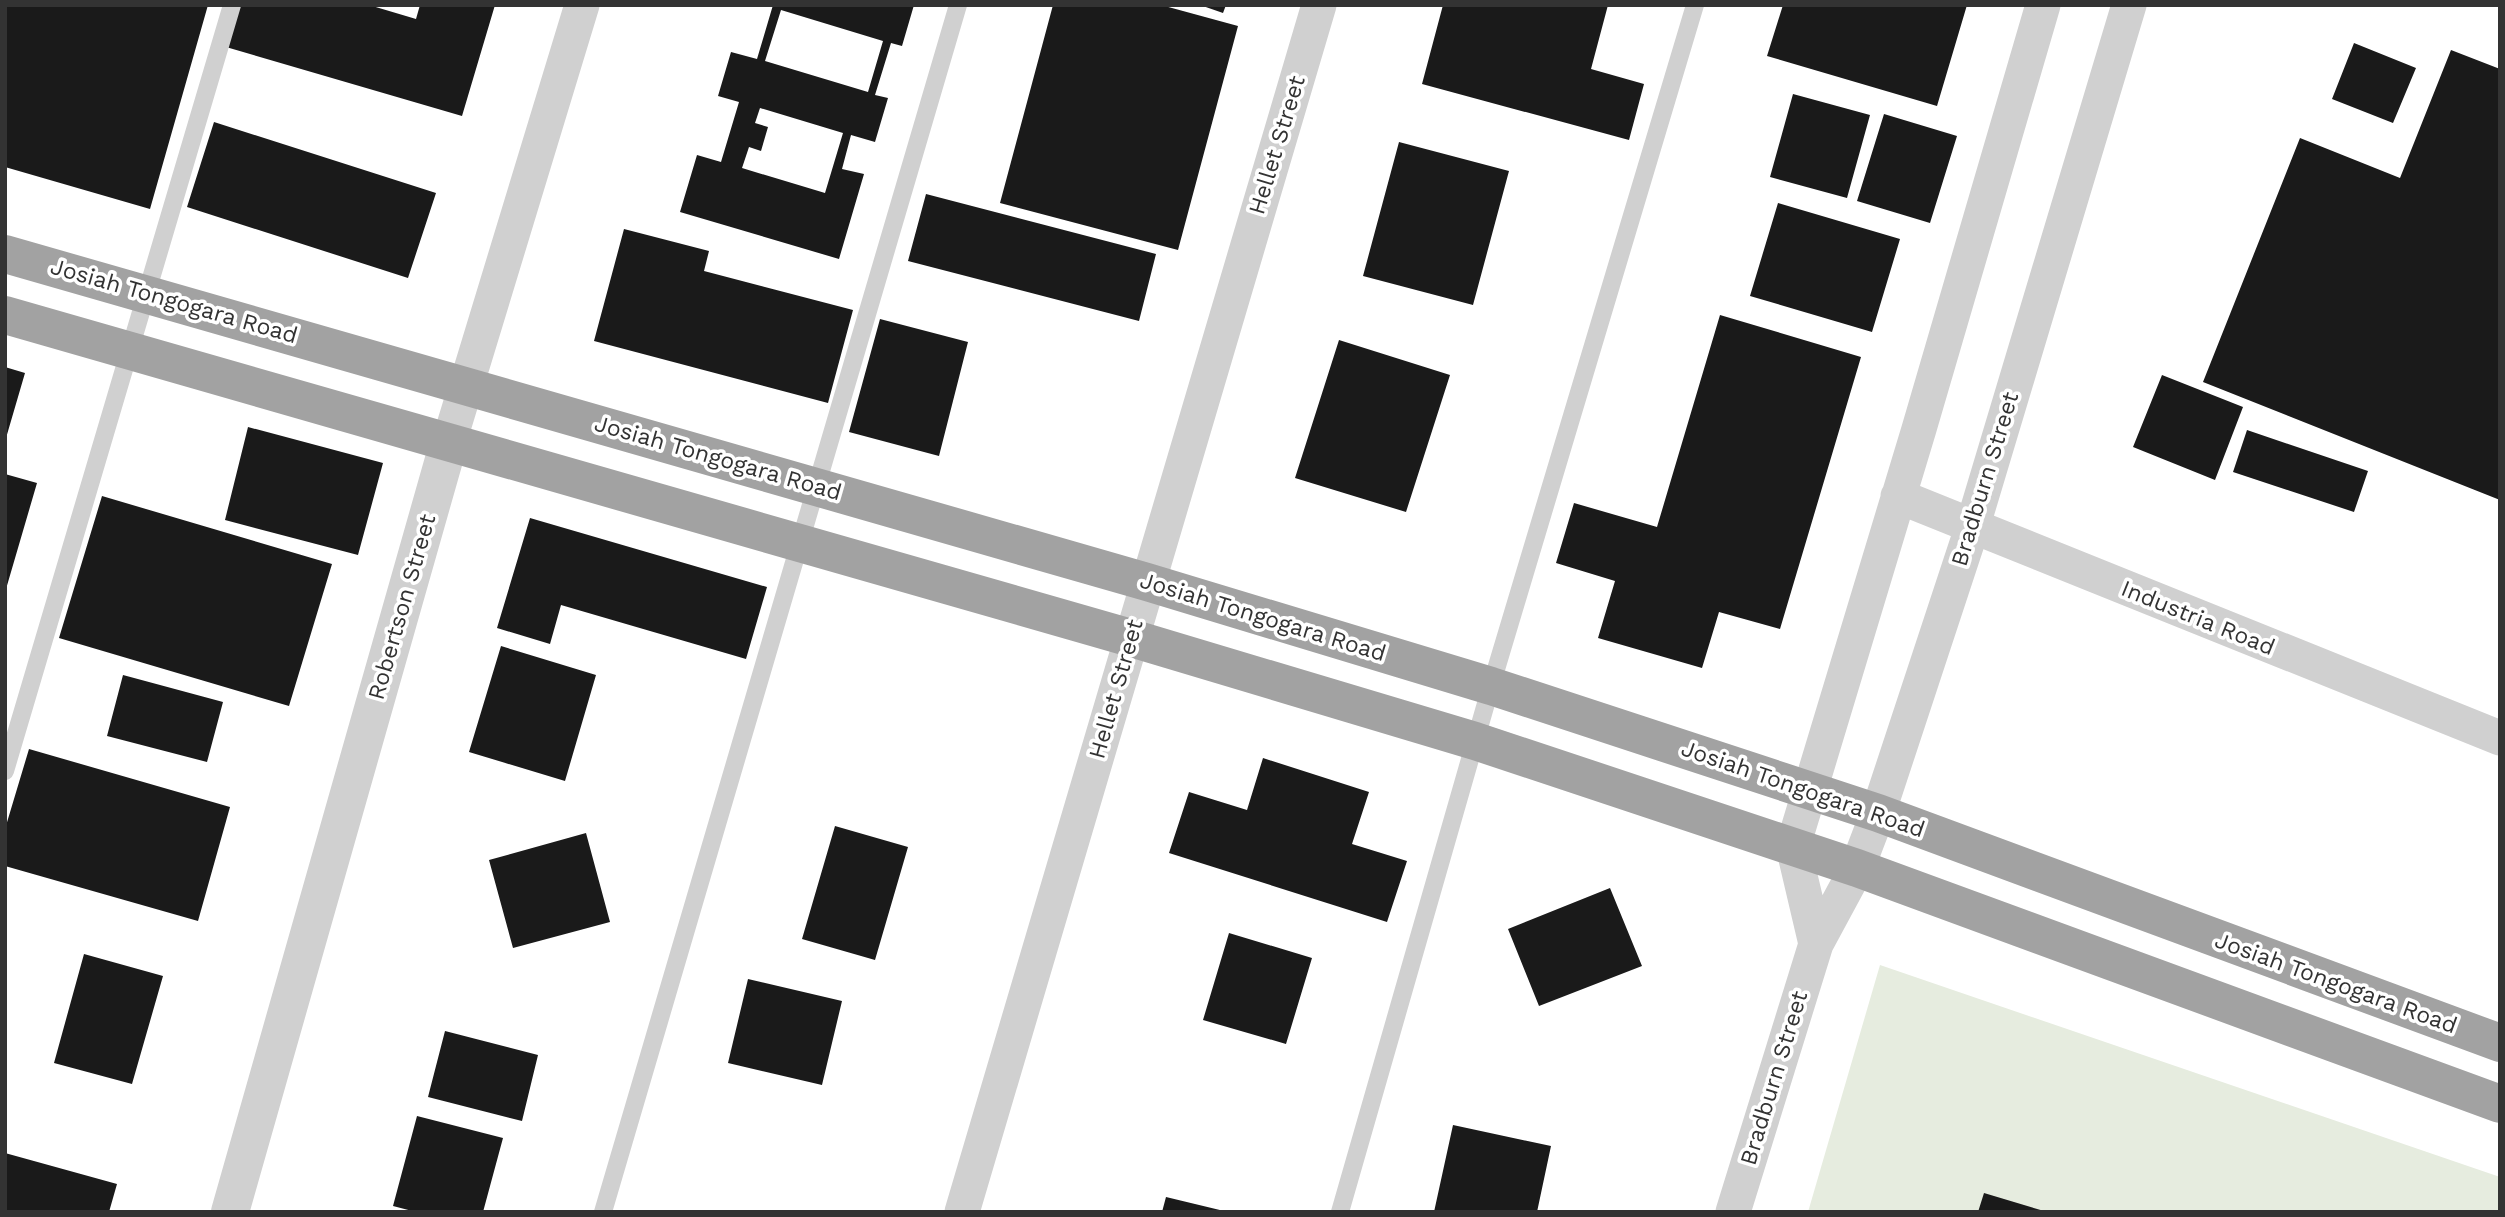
<svg xmlns="http://www.w3.org/2000/svg" width="2505" height="1217" font-family="'Work Sans',sans-serif">
	<rect width="100%" height="100%" fill="#fff"/>
	<!-- green -->
	<path fill="#e6ecdf" d="M1880,965L2500,1177V1212H1808Z"/>
	<!-- building -->
	<path fill="#1a1a1a" fill-rule="evenodd" d="M5,5H208L150,209L5,167Z
		M238,5H369L416,19L420,5H495L462,116L226,47Z
		M773,5H914L902,46L891,43L875,95L888,98L875,142L851,135L842,169L864,174L839,259L680,212L697,155L721,162L739,102L718,96L731,52L757,59ZM781,10L883,41L868,92L765,61ZM760,108L843,133L825,193L742,168L749,147L761,151L768,127L755,123Z
		M1053,5H1161L1238,26L1178,250L1000,203Z
		M1200,5H1226L1223,13Z
		M1443,5H1608L1591,69L1644,84L1629,140L1422,84Z
		M1783,5H1967L1937,106L1767,56Z
		M2354,43L2416,68L2393,123L2332,99Z
		M2451,50L2500,69V500L2203,382L2300,138L2400,178Z
		M1793,94L1870,115L1847,198L1770,177Z
		M1884,114L1957,136L1930,223L1857,201Z
		M214,122L436,193L408,278L187,207Z
		M1399,142L1509,171L1473,305L1363,276Z
		M926,194L1156,254L1139,321L908,261Z
		M1778,203L1900,239L1872,332L1750,296Z
		M624,229L709,251L704,271L853,310L828,403L594,341Z
		M1720,315L1861,357L1780,629L1719,612L1702,668L1598,638L1615,581L1556,563L1574,503L1657,527Z
		M880,319L968,342L939,456L849,432Z
		M1339,340L1450,375L1406,512L1295,478Z
		M5,367L25,373L6,438H5Z
		M2162,375L2243,407L2215,480L2133,447Z
		M248,427L383,463L358,555L225,520Z
		M2247,430L2368,471L2354,512L2233,472Z
		M5,474L37,483L6,589H5Z
		M102,496L332,564L289,706L59,638Z
		M530,518L767,587L746,659L561,605L550,644L497,628Z
		M501,646L596,675L565,781L469,752Z
		M123,675L223,702L207,762L107,736Z
		M29,749L230,807L198,921L5,866V829Z
		M1263,758L1369,792L1352,844L1407,861L1387,922L1169,853L1189,792L1247,810Z
		M835,826L908,847L875,960L802,939Z
		M586,833L610,922L513,948L489,860Z
		M1610,888L1642,966L1539,1006L1508,929Z
		M1229,933L1312,958L1286,1044L1203,1020Z
		M84,954L163,976L132,1084L54,1063Z
		M748,979L842,1001L822,1085L728,1063Z
		M445,1031L538,1055L522,1121L428,1097Z
		M417,1116L503,1138L483,1212H416L393,1206Z
		M1453,1125L1551,1146L1537,1212H1434Z
		M5,1153L117,1184L109,1212H5Z
		M1984,1193L2044,1211V1212H1978Z
		M1166,1197L1224,1211V1212H1162Z"/>
	<g fill="none" stroke-linecap="round" stroke-linejoin="round">
		<!-- service -->
		<path stroke="#d0d0d0" stroke-width="18" d="M5,771L232,5
			M603,1212L958,5
			M1340,1212L1491,686L1695,5"/>
		<!-- minor -->
		<path stroke="#d0d0d0" stroke-width="35" d="M449,442L582,5
			M1898,496L2500,738
			M1816,944L1793,846L1919,429L2043,5
			M962,1212L1319,5
			M1733,1212L1816,944L1857,868L1878,813L1972,528L2129,5"/>
		<!-- tertiary -->
		<path stroke="#d0d0d0" stroke-width="38" d="M230,1212L449,442"/>
		<!-- trunk -->
		<path stroke="#a2a2a2" stroke-width="38" d="M5,254L1147,582L1491,686L1878,813L2500,1043
			M5,315L1131,638L1475,741L1857,868L2500,1104"/>
	</g>
	<g text-anchor="middle" dominant-baseline="central" stroke-width="7" stroke-linejoin="round" paint-order="stroke">
		<!-- street labels -->
		<g font-size="23" fill="#333" stroke="#fff">
			<text transform="translate(1277 145) rotate(-73)">Hellet Street</text>
			<text transform="translate(174 301) rotate(16)">Josiah Tongogara Road</text>
			<text transform="translate(718 458) rotate(16)">Josiah Tongogara Road</text>
			<text transform="translate(1985 479) rotate(-73)">Bradburn Street</text>
			<text transform="translate(402 607) rotate(-74)">Robertson Street</text>
			<text transform="translate(1263 617) rotate(17)">Josiah Tongogara Road</text>
			<text transform="translate(2198 618) rotate(22)">Industria Road</text>
			<text transform="translate(1116 689) rotate(-74)">Hellet Street</text>
			<text transform="translate(1803 789) rotate(19)">Josiah Tongogara Road</text>
			<text transform="translate(2336 983) rotate(20)">Josiah Tongogara Road</text>
			<text transform="translate(1774 1078) rotate(-73)">Bradburn Street</text>
		</g>
	</g>
	<!-- border -->
	<rect width="2505" height="1217" fill="none" stroke="#333333" stroke-width="14"/>
</svg>
